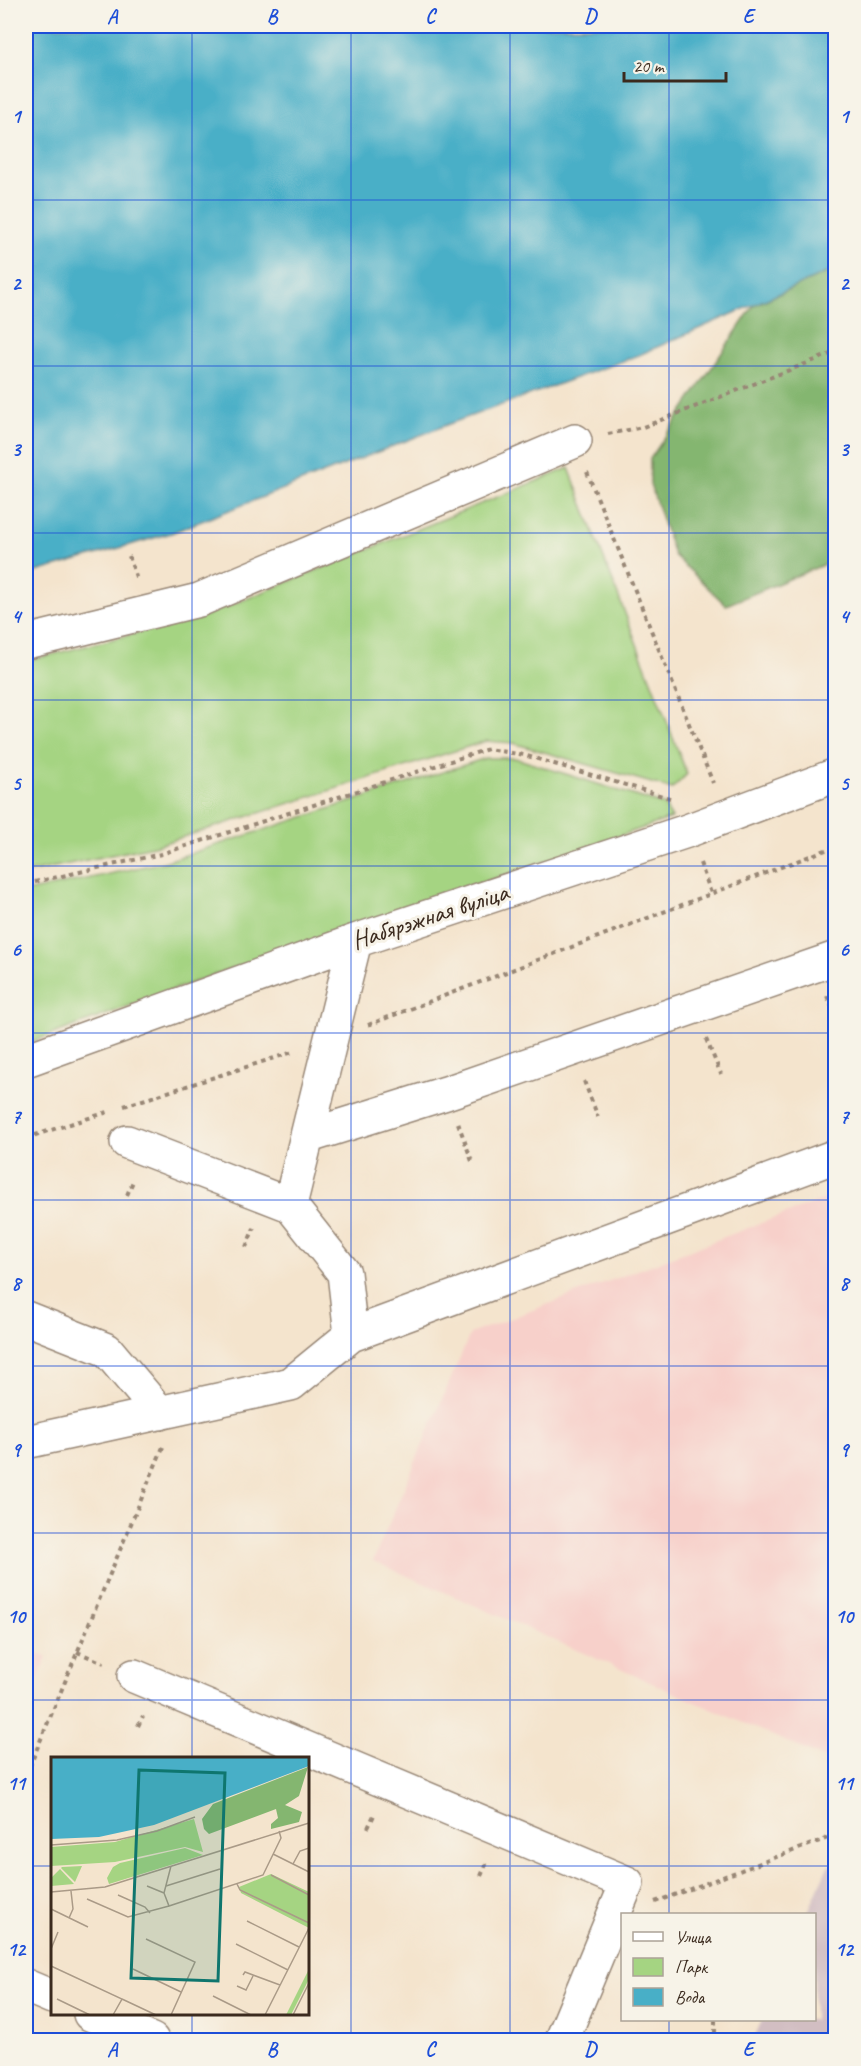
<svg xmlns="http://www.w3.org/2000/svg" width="861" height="2066" font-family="Caveat,sans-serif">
	<rect width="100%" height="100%" fill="#f7f3e8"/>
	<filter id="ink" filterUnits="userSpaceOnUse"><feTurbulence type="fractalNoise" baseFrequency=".0167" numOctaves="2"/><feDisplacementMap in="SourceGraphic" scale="12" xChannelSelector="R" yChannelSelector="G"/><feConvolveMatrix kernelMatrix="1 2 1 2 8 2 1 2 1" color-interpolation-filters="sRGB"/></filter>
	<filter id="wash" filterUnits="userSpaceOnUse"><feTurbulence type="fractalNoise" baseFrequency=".008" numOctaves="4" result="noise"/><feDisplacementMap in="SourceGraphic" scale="24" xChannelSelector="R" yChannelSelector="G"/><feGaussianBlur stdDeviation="1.35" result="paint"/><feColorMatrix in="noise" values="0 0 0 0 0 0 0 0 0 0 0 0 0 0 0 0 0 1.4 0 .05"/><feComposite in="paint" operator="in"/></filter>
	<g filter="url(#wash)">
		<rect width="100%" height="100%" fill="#f4e4cd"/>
		<!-- built -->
		<path fill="#f7d0ca" d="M835,1195V1763L373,1561L470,1334Z
			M26,1649L47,1657L26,1709Z"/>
		<!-- industrial -->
		<path fill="#d2bec2" d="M835,1862V2040H753L762,2020H814V1914H807L828,1866Z"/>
		<!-- green -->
		<path fill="#a5d482" stroke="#707f50" stroke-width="1.5" d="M569,468L687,774L672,789L513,743L486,741L158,845L26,873V661L204,616Z
			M486,758H515L664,805L672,818L219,973L26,1044V892L164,862Z"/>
		<!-- forest -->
		<path fill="#84b670" stroke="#607047" stroke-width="1.5" d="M835,269V560L726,605L674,555L650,484V459L754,305Z"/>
		<!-- water -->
		<path fill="#48afc7" stroke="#426c72" stroke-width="1.5" d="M26,26H835V269L639,355L449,424L171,533L26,575Z"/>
	</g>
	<g filter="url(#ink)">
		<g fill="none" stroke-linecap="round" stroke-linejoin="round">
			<!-- minor casing -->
			<g stroke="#988776" stroke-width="36">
				<path id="minor" d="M26,642L199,600L575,441
					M355,941L290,1205L344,1273L351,1335L836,1156
					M26,1060L355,941L687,831L836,775
					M309,1136L446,1093L836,958
					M127,1142L290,1205
					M26,1318L107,1350L160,1413
					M26,1442L291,1384L351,1335
					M134,1676L627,1883L562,2040
					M26,1986L52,1997
					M90,2014L152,2040"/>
			</g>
			<!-- path -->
			<path stroke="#988776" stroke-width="4" stroke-dasharray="4.5 4.5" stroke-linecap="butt" d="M608,434L643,427L836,352
				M587,472L713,783
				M129,556L137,580
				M700,863L711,893
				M26,884L161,854L488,749L524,755L673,799
				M827,996L836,1015
				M368,1025L836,846
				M706,1039L721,1074
				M584,1081L598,1117
				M124,1106L293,1052
				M458,1123L473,1164
				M26,1138L111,1111
				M127,1195L134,1179
				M246,1247L254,1228
				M77,1652L104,1663
				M138,1726L143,1716
				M26,1775L163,1447
				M368,1828L375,1813
				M481,1876L488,1860
				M655,1902L836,1835
				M715,2020V2040"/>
			<!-- minor -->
			<use href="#minor" stroke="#fff" stroke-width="33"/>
		</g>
	</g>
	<!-- grid -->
	<path fill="none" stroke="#1d4ed8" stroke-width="1.5" stroke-opacity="0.55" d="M192,26V1758M351,26V2040M510,26V2040M669,26V1914M26,200H836M26,366H836M26,533H836M26,700H836M26,866H836M26,1033H836M26,1200H836M26,1366H836M26,1533H836M26,1700H836M26,1866H52M308,1866H836M192,2014V2040M669,2020V2040"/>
	<g text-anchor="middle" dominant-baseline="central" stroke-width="6" stroke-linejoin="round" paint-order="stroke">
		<!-- street labels -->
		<g font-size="26" fill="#3b2a1e" stroke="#f7f3e8">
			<text transform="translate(430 916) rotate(-18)">Набярэжная вуліца</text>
		</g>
	</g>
	<!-- overview -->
	<g transform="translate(51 1757)">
		<rect width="258" height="258" fill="#f4e4cd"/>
		<path d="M143,62L152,95L134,90L64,105L0,109V90L64,85ZM134,91L152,98L58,127L56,121L62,110L69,106ZM31,109L24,125L10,111L11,110ZM9,112L23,127L0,129V121ZM220,117L258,135V171L190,136L188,130ZM258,212V222L240,258H235Z" fill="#a5d482"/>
		<path d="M257,10L248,39L234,48L251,55L248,65L220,72V67L227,61L225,52L158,77L153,72L151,62L162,47Z" fill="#84b670"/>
		<path d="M0,0H258V9L103,68L48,80L0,82Z" fill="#48afc7"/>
		<path fill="none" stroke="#aa9a87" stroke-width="1.5" d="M0,88L66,83L106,74L144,60M222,97L258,115M242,107L249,94L258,91M120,109L113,136L118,149L212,118L230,81L228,74M220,118L258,138M186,127L189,133L258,166M96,129L113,136M115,129L169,112M0,135L54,130L258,66M67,138L94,150L99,156M36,142L77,160L118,149M0,152L37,170M18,161L22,152L20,134M196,164L248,190M95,182L144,205L120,258M185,187L237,213M0,192L7,175M0,209L71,242L62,258M82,212L130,235M192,218L194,215L229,228M186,229L195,233L202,219M162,239L200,258M6,242L39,258M71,242L105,258M214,258L258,171M242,258L258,226"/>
		<path fill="#0f766e" fill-opacity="0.15" stroke="#0f766e" stroke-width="3" d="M88,13L174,16L167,224L80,221Z"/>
		<rect width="258" height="258" fill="none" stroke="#3b2a1e" stroke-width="3"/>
	</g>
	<!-- margin -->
	<rect width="861" height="2066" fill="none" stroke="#f7f3e8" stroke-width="66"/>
	<!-- legend -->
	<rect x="621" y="1913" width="195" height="108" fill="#f7f3e8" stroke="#aca397" stroke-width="1.5"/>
	<rect x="633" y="1932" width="30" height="9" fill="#ffffff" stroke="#aca397" stroke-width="1.5"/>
	<text x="675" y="1943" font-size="18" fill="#3b2a1e">Улица</text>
	<rect x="633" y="1958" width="30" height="18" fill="#a5d482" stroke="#aca397" stroke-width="1.5"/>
	<text x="675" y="1973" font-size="18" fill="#3b2a1e">Парк</text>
	<rect x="633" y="1988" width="30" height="18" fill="#48afc7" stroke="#aca397" stroke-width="1.5"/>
	<text x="675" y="2003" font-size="18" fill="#3b2a1e">Вода</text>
	<!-- scale -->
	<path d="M624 72v9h102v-9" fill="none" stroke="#3b2a1e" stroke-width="3"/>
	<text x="633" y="72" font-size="18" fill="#3b2a1e" stroke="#f7f3e8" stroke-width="4.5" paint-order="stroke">20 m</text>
	<rect x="33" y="33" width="795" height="2000" fill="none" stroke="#1d4ed8" stroke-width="2"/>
	<g font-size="20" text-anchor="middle" font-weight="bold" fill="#1d4ed8">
		<text x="112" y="23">A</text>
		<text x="272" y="23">B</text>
		<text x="430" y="23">C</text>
		<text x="590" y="23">D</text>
		<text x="748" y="23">E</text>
		<text x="16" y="123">1</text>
		<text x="844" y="123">1</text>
		<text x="16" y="290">2</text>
		<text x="844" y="290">2</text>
		<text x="16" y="456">3</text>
		<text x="844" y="456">3</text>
		<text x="16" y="623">4</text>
		<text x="844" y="623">4</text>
		<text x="16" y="790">5</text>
		<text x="844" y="790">5</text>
		<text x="16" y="956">6</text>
		<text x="844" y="956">6</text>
		<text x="16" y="1123">7</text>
		<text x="844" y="1123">7</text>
		<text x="16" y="1290">8</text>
		<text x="844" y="1290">8</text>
		<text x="16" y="1456">9</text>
		<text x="844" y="1456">9</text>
		<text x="16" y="1623">10</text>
		<text x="844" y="1623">10</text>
		<text x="16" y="1790">11</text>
		<text x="844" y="1790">11</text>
		<text x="16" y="1956">12</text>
		<text x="844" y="1956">12</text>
		<text x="112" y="2056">A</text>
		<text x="272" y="2056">B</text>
		<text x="430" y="2056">C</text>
		<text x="590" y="2056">D</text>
		<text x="748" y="2056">E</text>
	</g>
</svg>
